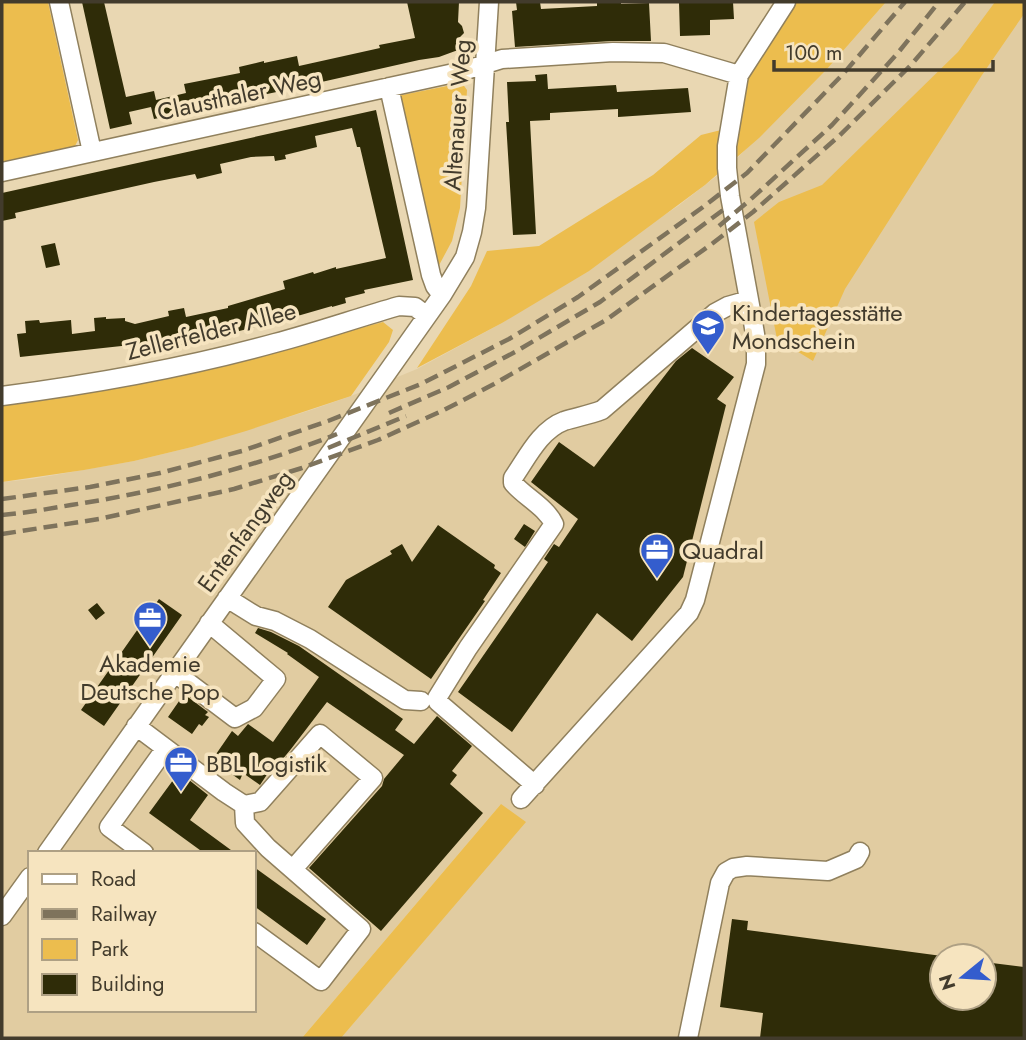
<svg xmlns="http://www.w3.org/2000/svg" width="1026" height="1040" font-family="Jost,sans-serif">
	<rect width="100%" height="100%" fill="#e9d7b2"/>
	<!-- built -->
	<path fill="#e1cca1" fill-rule="evenodd" d="M886,2H1024V1038H341L443,918L501,804L302,1038H2V482L32,479L134,461L192,447L311,410L351,396L417,369L502,323L678,206L727,168L827,69ZM30,853H254V1010H30ZM942,956H984V998H942Z"/>
	<!-- green -->
	<path fill="#ecbd4e" d="M2,2H48L78,140L75,146L2,163Z
		M789,2H886L827,69L759,138L705,185L589,271L502,323L417,368L471,286L487,251L539,246L653,175L701,135L729,128L733,102Z
		M995,2H1024V14L982,75L845,289L813,361L777,339L754,222L779,202L822,185L958,52Z
		M462,83L467,90L460,208L452,241L437,269L397,96Z
		M383,322L393,330L389,342L351,396L246,431L192,447L134,461L84,470L2,482V402L176,374L271,354L350,328L353,330Z
		M501,804L526,822L341,1038H302Z"/>
	<!-- building -->
	<path fill="#2f2c08" d="M82,2H104L126,97L154,91L156,100L186,93L184,84L240,73L239,67L264,61V63L297,56L299,66L380,48L379,45L415,38L407,2H459L458,22L462,26L464,33L459,38L458,50L439,57L419,60L286,90L239,100V103L223,106L222,104L154,119L151,107L129,112L132,124L110,129Z
		M516,2H540L541,9L597,6V2H621V4L649,3L651,41H612L515,47L512,11L517,10Z
		M679,2H733L734,19L710,20V35L680,36Z
		M547,74L548,89L616,85L617,92L688,88L691,112L618,117V109L550,113V120L530,121L536,234L513,235L506,122H509L507,82L536,81L535,75Z
		M376,110L413,280L364,290L365,293L345,298L346,303L332,307V306L287,319L192,343L145,353L144,349H141L140,344L20,357L17,334L26,333L25,321L39,320L40,323L71,320L72,334L95,331L94,318L106,317V319L125,318V321L135,324L169,316L168,311L184,308L186,317L228,308V306L285,289L283,281L313,272L314,274L336,267V269L386,258L360,147H357L352,128L315,136L317,147L285,155L286,159L275,161L274,156L251,157L220,164L222,173L197,179L195,174L154,182L15,213L16,218L2,221V193Z
		M55,243L60,265L46,268L41,246Z
		M692,348L734,377L717,399L726,405L683,577L632,641L597,613L512,732L458,692L548,562L544,559L554,544L559,547L578,519L531,482L559,442L594,467L676,361Z
		M524,524L535,531L525,547L514,539Z
		M438,525L495,565L494,568L501,573L483,600L485,601L431,679L328,607L346,580L392,554L390,551L402,544L412,562Z
		M159,599L182,615L104,726L81,710Z
		M97,603L105,613L96,620L88,610Z
		M258,628L271,632L299,646L403,719L395,730L414,744L437,716L472,746L452,771L457,775L450,784L483,813L381,931L309,868L382,786L384,779L404,755L327,702L291,749L277,766L274,764L260,785L243,773L240,780L212,760L232,731L238,736L248,724L273,742L319,677L287,654L288,653L255,633Z
		M184,694L208,712L205,715L209,717L202,726L199,724L192,734L168,717Z
		M179,772L208,795L190,820L235,853H204L149,813Z
		M254,867L326,919L307,945L254,906Z
		M732,919L748,921L747,930L942,956V998H984V962L1024,967V1038H760L763,1013L720,1007Z"/>
	<g fill="none" stroke-linecap="round" stroke-linejoin="round">
		<!-- minor casing -->
		<g stroke="#90805d" stroke-width="21">
			<path id="minor" d="M59,2L92,152
				M389,87L431,275L435,286L442,295
				M2,172L463,71L502,59L613,52L664,53L739,75
				M2,396C94,384 185,368 275,343C317,332 357,318 399,306L415,307L427,316
				M227,598L256,616L275,621L310,639L405,700L421,701
				M174,672L235,718L254,708L276,679L209,623
				M136,726L224,792L244,805L260,802L320,734L373,778L293,869
				M535,785L438,702L437,698L468,648L554,524C546,507 525,497 513,483V478C527,458 540,430 564,421C577,417 589,415 602,410L715,313L728,306L749,300
				M521,799L679,624L689,613L695,600L756,364V340L752,316L730,196L727,168V146L739,75L786,2
				M244,805L245,823L268,848L361,929L321,981L254,932
				M47,853L442,295L465,257L472,232L476,208L489,2
				M144,853L109,827L165,749
				M2,916L30,877
				M688,1038L720,883L726,872L733,868L747,866L828,871L856,859L860,852"/>
		</g>
		<!-- minor -->
		<use href="#minor" stroke="#fff" stroke-width="18"/>
		<!-- rail -->
		<path stroke="#7e735c" stroke-width="4.5" stroke-dasharray="14 7" stroke-linecap="butt" d="M719,226L750,200L832,125L897,54L939,2
			M389,413L449,387L515,352L600,302L723,210
			M328,448L406,416
			M2,499L90,487L160,473L242,451L328,421L421,384L509,339L578,297L703,207L747,173L844,73L905,2
			M2,515C25,513 48,509 71,505C162,491 252,468 337,434
			M2,534L99,519L234,489L302,468L378,440L444,410L494,384L606,320L713,243L753,212L839,136L911,65L965,2"/>
	</g>
	<!-- icons -->
	<defs>
		<g id="school-pin" transform="scale(1.75)"><path d="M0 17L-7.5 6A9.5 9.5 0 1 1 7.5 6Z" fill="#345dcd" stroke="#f6e4bf"/><path d="M0-5L7-2L0 1L-7-2ZM-4 1L0 2.5L4 1V4Q0 6-4 4Z" fill="#fff"/></g>
		<g id="office-pin" transform="scale(1.75)"><path d="M0 17L-7.5 6A9.5 9.5 0 1 1 7.5 6Z" fill="#345dcd" stroke="#f6e4bf"/><path d="M-6-3h4V-5.5h4V-3h4V5H-6ZM-1-4.5V-3h2v-1.5ZM-6 0V1H6V0Z" fill="#fff"/></g>
	</defs>
	<g fill-rule="evenodd">
		<use href="#school-pin" x="708" y="326"/>
		<use href="#office-pin" x="657" y="550"/>
		<use href="#office-pin" x="150" y="618"/>
		<use href="#office-pin" x="181" y="763"/>
	</g>
	<g text-anchor="middle" dominant-baseline="central" stroke-width="7" stroke-linejoin="round" paint-order="stroke">
		<!-- street labels -->
		<g font-size="24" fill="#423b2c" stroke="#f6e4bf">
			<text transform="translate(239 95) rotate(-12)">Clausthaler Weg</text>
			<text transform="translate(457 115) rotate(-86)">Altenauer Weg</text>
			<text transform="translate(211 331) rotate(-14)">Zellerfelder Allee</text>
			<text transform="translate(245 531) rotate(-54)">Entenfangweg</text>
		</g>
		<!-- poi labels -->
		<g font-size="24" fill="#423b2c" stroke="#f6e4bf" text-anchor="start">
			<text x="732" y="312">Kindertagesstätte<tspan x="732" dy="28">Mondschein</tspan></text>
			<text x="682" y="550">Quadral</text>
			<text x="150" y="663" text-anchor="middle">Akademie<tspan x="150" dy="28">Deutsche Pop</tspan></text>
			<text x="206" y="763">BBL Logistik</text>
		</g>
	</g>
	<!-- border -->
	<rect width="1026" height="1040" fill="none" stroke="#423b2c" stroke-width="7"/>
	<!-- legend -->
	<rect x="28" y="851" width="228" height="161" fill="#f6e4bf" stroke="#aea084" stroke-width="2"/>
	<rect x="42" y="874" width="35" height="10" fill="#ffffff" stroke="#aea084" stroke-width="2"/>
	<text x="91" y="886" font-size="21" fill="#423b2c">Road</text>
	<rect x="42" y="909" width="35" height="10" fill="#7e735c" stroke="#aea084" stroke-width="2"/>
	<text x="91" y="921" font-size="21" fill="#423b2c">Railway</text>
	<rect x="42" y="939" width="35" height="21" fill="#ecbd4e" stroke="#aea084" stroke-width="2"/>
	<text x="91" y="956" font-size="21" fill="#423b2c">Park</text>
	<rect x="42" y="974" width="35" height="21" fill="#2f2c08" stroke="#aea084" stroke-width="2"/>
	<text x="91" y="991" font-size="21" fill="#423b2c">Building</text>
	<!-- north arrow -->
	<g transform="translate(963 977) rotate(252)"><circle r="33" fill="#f6e4bf" stroke="#aea084" stroke-width="2"/>
	<path d="M0-5L12 26L0 18L-12 26Z" fill="#345dcd"/>
	<text y="-10" font-size="19" font-weight="bold" text-anchor="middle" fill="#423b2c">N</text>
	</g>
	<!-- scale -->
	<path d="M774 60v10h219v-10" fill="none" stroke="#423b2c" stroke-width="3.5"/>
	<text x="785" y="60" font-size="21" fill="#423b2c" stroke="#f6e4bf" stroke-width="5" paint-order="stroke">100 m</text>
</svg>
